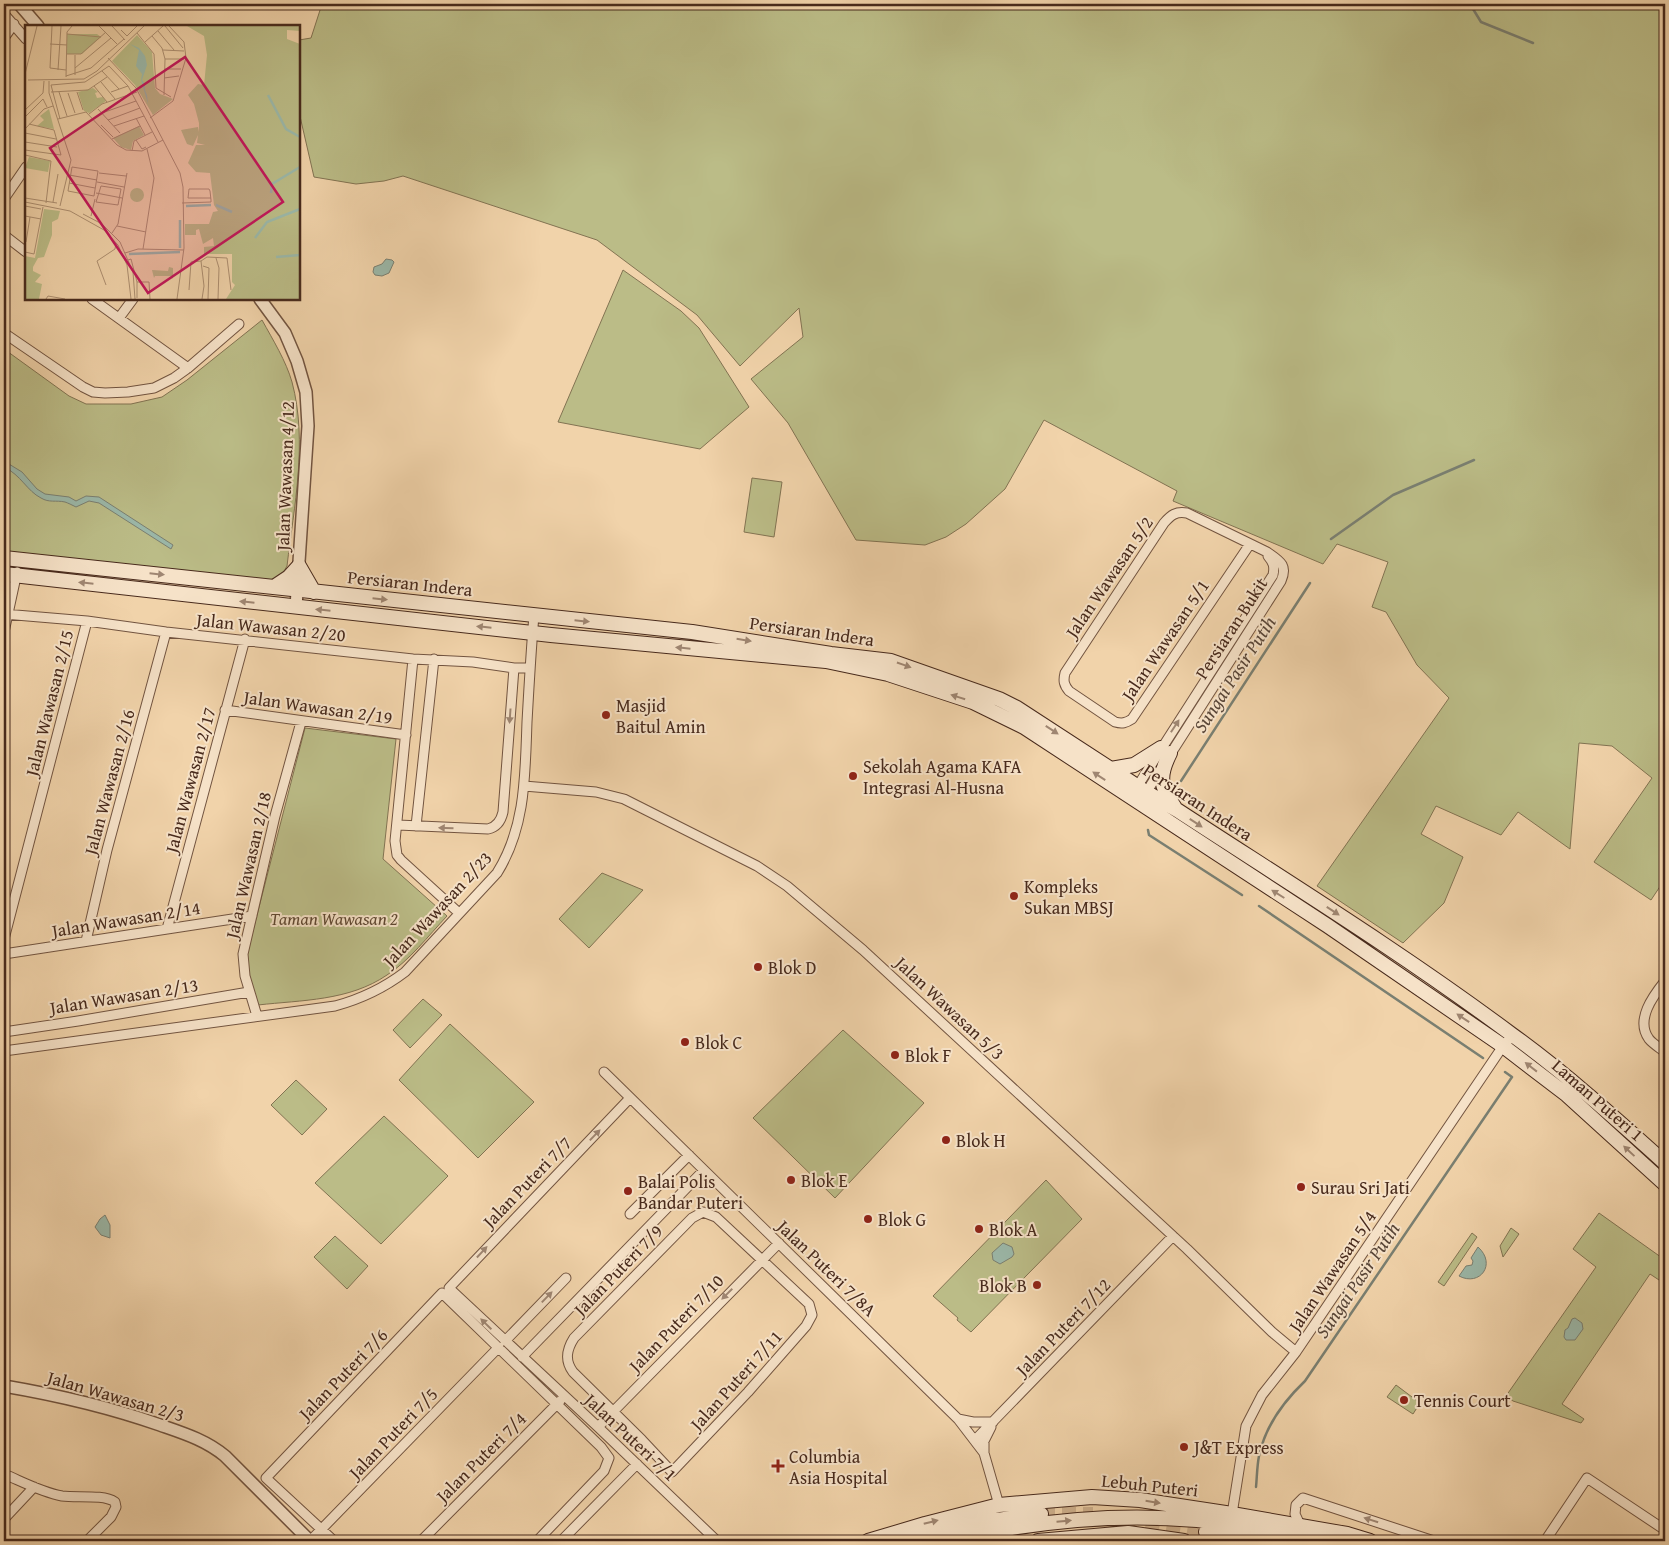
<svg xmlns="http://www.w3.org/2000/svg" width="1669" height="1545" font-family="'Gentium Book Plus',serif">
	<rect width="100%" height="100%" fill="#f1d3aa"/>
	<filter id="stains"><feTurbulence type="fractalNoise" baseFrequency=".004" numOctaves="4"/><feColorMatrix values="0 0 0 0 .2 0 0 0 0 .09 0 0 0 0 .02 0 0 0 .5 -.17"/></filter>
	<radialGradient id="worn" r=".72"><stop offset=".6" stop-color="#630" stop-opacity="0"/><stop offset="1" stop-color="#630" stop-opacity=".3"/></radialGradient>
	<!-- green -->
	<path fill="#bbbc87" stroke="#827352" d="M322,4H1665V879L1651,900L1594,862L1652,778L1612,746L1579,743L1570,849L1518,812L1501,835L1436,806L1421,834L1463,857L1444,903L1403,943L1317,886L1449,698L1417,665L1386,612L1372,607L1388,562L1337,544L1323,564L1173,501L1177,491L1044,420L1005,489L966,524L946,537L925,545L856,540L788,423L751,379L803,337L799,308L740,366L697,315L597,240L403,176L384,181L356,184L314,177L299,112V40L311,38Z
		M623,270L681,311L699,328L749,407L700,449L558,422Z
		M262,320C273,340 286,361 292,382C308,442 294,506 287,566C282,575 278,579 267,580L4,551V349L69,396L86,404H131L162,397L187,380Z
		M752,478L782,482L774,537L744,532Z
		M305,728L396,739L383,859L447,916C429,935 409,961 387,975C349,1001 302,1000 258,1005L248,976L247,954Z
		M602,873L643,890L589,948L559,919Z
		M423,999L442,1015L410,1048L393,1030Z
		M450,1024L534,1102L478,1158L399,1080Z
		M843,1030L924,1103L835,1198L753,1118Z
		M296,1080L327,1109L302,1135L271,1105Z
		M384,1116L448,1176L381,1244L315,1183Z
		M1046,1180L1082,1219L971,1332L957,1320L958,1318L933,1296Z
		M1599,1213L1665,1260V1284L1650,1274L1562,1404L1584,1419L1581,1423L1513,1401L1506,1396L1596,1267L1573,1249Z
		M1511,1228L1519,1234L1503,1257L1500,1246Z
		M1472,1233L1477,1237L1444,1286L1438,1282Z
		M335,1236L368,1266L347,1289L314,1257Z
		M1396,1385L1420,1403L1413,1414L1387,1397Z"/>
	<!-- water -->
	<path fill="#9bb8a9" stroke="#7a7f71" d="M386,259L392,260L394,262L389,273L382,276L375,275L373,272L374,267L382,264Z
		M4,461L22,472L37,489L45,494L69,497L76,501L86,496L99,497L173,545L171,549L99,503L89,501L76,507C72,505 68,503 65,502C56,500 49,503 41,498C27,491 21,475 4,467Z
		M105,1215L110,1225V1238L101,1235L95,1227L100,1219Z
		M1003,1243L1012,1247L1014,1254L1012,1257L1000,1264L993,1260L992,1253Z
		M1478,1247C1497,1264 1480,1287 1459,1276L1466,1266L1472,1265L1473,1261L1471,1258Z
		M1575,1318L1582,1323L1583,1329L1575,1340H1566L1564,1337L1565,1330L1568,1328L1572,1319Z"/>
	<g fill="none" stroke-linecap="round" stroke-linejoin="round">
		<!-- stream -->
		<path stroke="#7a7f71" stroke-width="2.5" d="M1470,4L1481,22L1533,43
			M1331,539L1393,495L1474,460
			M1181,781L1310,583
			M1148,830L1149,835L1242,895
			M1259,906L1483,1058
			M1256,1487C1257,1477 1257,1466 1259,1456C1265,1427 1284,1401 1305,1381L1512,1077L1505,1072"/>
		<!-- secondary-tunnel -->
		<path stroke="#cfb18e" stroke-width="14" stroke-dasharray="14 7" stroke-linecap="butt" d="M1041,1514H1093
			M1146,1522L1206,1532"/>
		<!-- minor casing -->
		<g stroke="#725440" stroke-width="11">
			<path id="minor" d="M4,14L26,39
				M4,38L14,24
				M4,199L26,167
				M4,235L26,252
				M92,299L188,368
				M119,318L133,299
				M4,333L83,387L93,392L105,393L128,392L154,388L174,378L188,368L239,324
				M4,614L87,621L166,632L413,659L473,662L514,668H530
				M4,632L17,572
				M413,659L395,841L397,855L401,860L459,913
				M225,710L406,735
				M1168,758L1281,581C1288,565 1280,561 1267,552L1187,513C1176,511 1171,515 1164,523L1065,673C1063,681 1064,685 1069,691L1115,722C1122,724 1126,723 1132,719L1250,544
				M524,786L596,792L624,799L757,866L787,886L863,950L1187,1249L1272,1332L1296,1352
				M1135,790L1273,575C1275,566 1273,562 1268,556
				M1144,796L1161,769
				M398,825L488,829C497,827 501,821 503,812L514,668
				M416,826L434,659
				M167,929L245,639
				M4,939L87,621
				M86,941L107,850L166,632
				M4,954L252,916
				M1665,981C1653,996 1635,1020 1649,1039C1653,1044 1660,1048 1665,1052
				M257,1016L245,976L243,954L275,816L301,722
				M4,1032L78,1021L249,992
				M4,1051L335,1006C361,999 384,988 405,972L497,873C526,827 525,774 527,722C529,686 531,651 534,615
				M604,1072L958,1419L984,1453L999,1505
				M630,1098L449,1288L598,1427L717,1541
				M703,1212L716,1217L809,1304L812,1315L806,1326L748,1392L672,1472L642,1440L573,1372C564,1360 567,1349 574,1338L692,1218Z
				M630,1214L689,1155
				M505,1341L566,1278
				M522,1357L704,1170
				M958,1419L973,1422H993
				M598,1427L779,1243
				M975,1440L1173,1236
				M984,1453V1441L991,1427
				M4,1474C23,1482 41,1492 62,1496C77,1498 103,1494 115,1502L116,1507L111,1517L87,1541
				M1232,1514L1246,1426L1262,1395L1296,1352L1503,1046L1513,1035
				M4,1519L34,1487
				M1301,1527L1295,1514L1296,1505L1303,1498L1434,1541
				M310,1541L499,1347
				M334,1541L266,1478L442,1293L601,1447L609,1458L604,1471L537,1541
				M421,1541L560,1401
				M561,1541L637,1464
				M1545,1541L1587,1478L1665,1530"/>
		</g>
		<!-- tertiary casing -->
		<g stroke="#725440" stroke-width="14">
			<path id="tertiary" d="M19,4L38,26
				M260,299L285,333L297,361L306,392L308,426L296,607
				M4,1386C57,1395 109,1407 160,1425C183,1433 206,1440 225,1456L310,1541"/>
		</g>
		<!-- secondary casing -->
		<g stroke="#482a1c" stroke-width="16">
			<path id="secondary" d="M4,558L692,632L831,654L891,661L999,699L1017,708L1146,792L1177,810C1289,883 1404,954 1511,1034C1565,1073 1615,1118 1665,1163
				M4,574L551,635L826,661L888,674L973,702L1024,727L1328,926L1503,1046L1567,1095L1665,1184
				M274,587L289,577L299,566L314,592
				M1170,753C1158,777 1160,785 1175,808
				M1111,769L1134,765L1161,748
				M1206,1532L1268,1541
				M868,1541L925,1524L999,1505L1092,1497L1140,1500L1232,1514L1347,1534L1370,1541
				M905,1541L983,1522L1041,1514
				M947,1541C1048,1517 1153,1509 1255,1528C1275,1532 1295,1537 1315,1541
				M1038,1541L1128,1533L1184,1541"/>
		</g>
		<!-- minor -->
		<use href="#minor" stroke="#f6e2c8" stroke-width="9"/>
		<!-- tertiary -->
		<use href="#tertiary" stroke="#f6e2c8" stroke-width="11"/>
		<!-- secondary -->
		<use href="#secondary" stroke="#f6e2c8" stroke-width="14"/>
	</g>
	<!-- one-way arrows -->
	<defs><path id="oneway-solid" d="M-6-.8H1V-3.2L6.5 0L1 3.2V.8H-6Z" transform="scale(1.25)"/></defs>
	<g fill="#9f8672">
		<use href="#oneway-solid" transform="translate(157 574) rotate(6)"/>
		<use href="#oneway-solid" transform="translate(86 583) rotate(-174)"/>
		<use href="#oneway-solid" transform="translate(380 599) rotate(6)"/>
		<use href="#oneway-solid" transform="translate(247 602) rotate(-174)"/>
		<use href="#oneway-solid" transform="translate(323 610) rotate(-174)"/>
		<use href="#oneway-solid" transform="translate(582 621) rotate(6)"/>
		<use href="#oneway-solid" transform="translate(484 627) rotate(-174)"/>
		<use href="#oneway-solid" transform="translate(744 640) rotate(9)"/>
		<use href="#oneway-solid" transform="translate(683 648) rotate(-174)"/>
		<use href="#oneway-solid" transform="translate(904 665) rotate(19)"/>
		<use href="#oneway-solid" transform="translate(958 697) rotate(-163)"/>
		<use href="#oneway-solid" transform="translate(510 716) rotate(94)"/>
		<use href="#oneway-solid" transform="translate(1175 726) rotate(-57)"/>
		<use href="#oneway-solid" transform="translate(1052 730) rotate(33)"/>
		<use href="#oneway-solid" transform="translate(1099 776) rotate(-147)"/>
		<use href="#oneway-solid" transform="translate(1196 823) rotate(33)"/>
		<use href="#oneway-solid" transform="translate(446 828) rotate(-178)"/>
		<use href="#oneway-solid" transform="translate(1278 894) rotate(-148)"/>
		<use href="#oneway-solid" transform="translate(1333 911) rotate(33)"/>
		<use href="#oneway-solid" transform="translate(1463 1018) rotate(-146)"/>
		<use href="#oneway-solid" transform="translate(1531 1067) rotate(-142)"/>
		<use href="#oneway-solid" transform="translate(595 1135) rotate(-46)"/>
		<use href="#oneway-solid" transform="translate(1629 1151) rotate(-137)"/>
		<use href="#oneway-solid" transform="translate(482 1252) rotate(-47)"/>
		<use href="#oneway-solid" transform="translate(727 1294) rotate(135)"/>
		<use href="#oneway-solid" transform="translate(547 1297) rotate(-46)"/>
		<use href="#oneway-solid" transform="translate(486 1324) rotate(-136)"/>
		<use href="#oneway-solid" transform="translate(1153 1502) rotate(9)"/>
		<use href="#oneway-solid" transform="translate(1371 1520) rotate(-162)"/>
		<use href="#oneway-solid" transform="translate(1064 1521) rotate(-5)"/>
		<use href="#oneway-solid" transform="translate(931 1522) rotate(-14)"/>
	</g>
	<!-- markers -->
	<g fill="#8f2418" stroke="#f6e2c8" stroke-width="2">
		<circle cx="606" cy="715" r="5"/>
		<circle cx="853" cy="776" r="5"/>
		<circle cx="1014" cy="896" r="5"/>
		<circle cx="758" cy="967" r="5"/>
		<circle cx="685" cy="1042" r="5"/>
		<circle cx="895" cy="1055" r="5"/>
		<circle cx="946" cy="1140" r="5"/>
		<circle cx="791" cy="1180" r="5"/>
		<circle cx="1301" cy="1187" r="5"/>
		<circle cx="628" cy="1191" r="5"/>
		<circle cx="868" cy="1219" r="5"/>
		<circle cx="979" cy="1229" r="5"/>
		<circle cx="1037" cy="1285" r="5"/>
		<circle cx="1404" cy="1400" r="5"/>
		<circle cx="1184" cy="1447" r="5"/>
		<path d="M775.5 1458.5h5v5h5v5h-5v5h-5v-5h-5v-5h5z"/>
	</g>
	<g text-anchor="middle" dominant-baseline="central" stroke-width="4" stroke-linejoin="round" paint-order="stroke">
		<!-- street labels -->
		<g font-size="18" fill="#482a1c" stroke="#f6e2c8">
			<text transform="translate(285 476) rotate(-88)">Jalan Wawasan 4/12</text>
			<text transform="translate(1109 577) rotate(-56)">Jalan Wawasan 5/2</text>
			<text transform="translate(410 583) rotate(6)">Persiaran Indera</text>
			<text transform="translate(271 627) rotate(6)">Jalan Wawasan 2/20</text>
			<text transform="translate(1231 628) rotate(-57)">Persiaran Bukit</text>
			<text transform="translate(812 631) rotate(8)">Persiaran Indera</text>
			<text transform="translate(1165 640) rotate(-56)">Jalan Wawasan 5/1</text>
			<text transform="translate(49 703) rotate(-76)">Jalan Wawasan 2/15</text>
			<text transform="translate(318 707) rotate(8)">Jalan Wawasan 2/19</text>
			<text transform="translate(190 780) rotate(-75)">Jalan Wawasan 2/17</text>
			<text transform="translate(109 782) rotate(-75)">Jalan Wawasan 2/16</text>
			<text transform="translate(1198 802) rotate(33)">Persiaran Indera</text>
			<text transform="translate(248 865) rotate(-77)">Jalan Wawasan 2/18</text>
			<text transform="translate(437 909) rotate(-47)">Jalan Wawasan 2/23</text>
			<text transform="translate(126 919) rotate(-9)">Jalan Wawasan 2/14</text>
			<text transform="translate(124 996) rotate(-9)">Jalan Wawasan 2/13</text>
			<text transform="translate(950 1008) rotate(43)">Jalan Wawasan 5/3</text>
			<text transform="translate(1598 1100) rotate(41)">Laman Puteri 1</text>
			<text transform="translate(527 1182) rotate(-46)">Jalan Puteri 7/7</text>
			<text transform="translate(827 1268) rotate(44)">Jalan Puteri 7/8A</text>
			<text transform="translate(618 1270) rotate(-46)">Jalan Puteri 7/9</text>
			<text transform="translate(1332 1271) rotate(-56)">Jalan Wawasan 5/4</text>
			<text transform="translate(676 1323) rotate(-46)">Jalan Puteri 7/10</text>
			<text transform="translate(1063 1327) rotate(-46)">Jalan Puteri 7/12</text>
			<text transform="translate(343 1374) rotate(-46)">Jalan Puteri 7/6</text>
			<text transform="translate(736 1380) rotate(-48)">Jalan Puteri 7/11</text>
			<text transform="translate(116 1396) rotate(16)">Jalan Wawasan 2/3</text>
			<text transform="translate(393 1433) rotate(-46)">Jalan Puteri 7/5</text>
			<text transform="translate(631 1437) rotate(43)">Jalan Puteri 7/1</text>
			<text transform="translate(481 1457) rotate(-45)">Jalan Puteri 7/4</text>
			<text transform="translate(1150 1485) rotate(6)">Lebuh Puteri</text>
		</g>
		<!-- poi labels -->
		<g font-size="18" fill="#482a1c" stroke="#f6e2c8" text-anchor="start">
			<text x="616" y="705">Masjid<tspan x="616" dy="21">Baitul Amin</tspan></text>
			<text x="863" y="766">Sekolah Agama KAFA<tspan x="863" dy="21">Integrasi Al-Husna</tspan></text>
			<text x="1024" y="886">Kompleks<tspan x="1024" dy="21">Sukan MBSJ</tspan></text>
			<text x="768" y="967">Blok D</text>
			<text x="695" y="1042">Blok C</text>
			<text x="905" y="1055">Blok F</text>
			<text x="956" y="1140">Blok H</text>
			<text x="801" y="1180">Blok E</text>
			<text x="638" y="1181">Balai Polis<tspan x="638" dy="21">Bandar Puteri</tspan></text>
			<text x="1311" y="1187">Surau Sri Jati</text>
			<text x="878" y="1219">Blok G</text>
			<text x="989" y="1229">Blok A</text>
			<text x="1027" y="1285" text-anchor="end">Blok B</text>
			<text x="1414" y="1400">Tennis Court</text>
			<text x="1194" y="1447">J&amp;T Express</text>
			<text x="789" y="1456">Columbia<tspan x="789" dy="21">Asia Hospital</tspan></text>
		</g>
		<!-- park labels -->
		<g font-size="18" font-style="italic" fill="#5f4731" stroke="#f6e2c8">
			<text x="334" y="918">Taman Wawasan 2</text>
		</g>
		<!-- water labels -->
		<g font-size="19" font-style="italic" fill="#594638" stroke="#f6e2c8">
			<text transform="translate(1234 674) rotate(-57)">Sungai Pasir Putih</text>
			<text transform="translate(1357 1280) rotate(-56)">Sungai Pasir Putih</text>
		</g>
	</g>
	<!-- overview -->
	<g transform="translate(25 25)">
		<rect width="275" height="275" fill="#f1d3aa"/>
		<path d="M162,1H275V6L262,5V14L275,19V274H201L210,260L207,257V229H179V222L189,221L188,213L178,219L174,204L171,205V210H160V199H184L188,187L193,186L189,180L185,148L171,147L163,138L171,120H180L172,118L173,110L168,121L162,119L156,105L173,102L174,107V98L169,79L163,70L173,59L179,60L182,30L179,11ZM42,9H72L76,12L57,29H42ZM112,10L127,27L130,63L135,69L148,74L128,90L110,60L87,36ZM68,63L73,67L70,68L72,73L78,72L81,76L64,88L59,86L53,67ZM24,84L29,104L12,101L19,95L15,91ZM114,101L119,110L108,116L106,125L96,122L88,113ZM4,132L25,136L23,147L0,143ZM105 170a7 7 0 1 1 14 0a7 7 0 1 1-14 0ZM19,184L35,186L33,194L27,197V210L19,232L13,233L8,242V246L16,250L10,257L17,259L14,274H0V231L10,233ZM144,242L148,243V254L146,251H130L129,253L127,245L143,246Z" fill="#bbbc87"/>
		<path d="M105,19L114,23L120,31L122,40L117,55L120,59V65L122,70L123,79L116,55L117,49L111,41L114,25Z" fill="#9bb8a9"/>
		<path fill="none" stroke="#9bb8a9" stroke-width="2.5" d="M243,70L261,104L275,112M246,168L247,159L275,142M191,180L207,187M161,181L186,180M230,213L242,197L275,184M155,223V195M104,229L155,227M251,232L275,230"/>
		<path fill="none" stroke="#ad8f71" stroke-width="1" d="M27,1L25,43L41,45M74,1L92,19M87,1L100,15M140,1L158,23M96,5L102,11L112,1M133,6L149,25M112,8L129,29L131,63L146,72M42,9L76,12M127,11L137,23L140,34L139,70M120,17L138,1M25,19L42,20M138,25L159,26M42,29H56L81,7M83,33L111,63L155,148L158,162L159,223L152,274M140,34H159M50,43L86,13M140,44H156M33,45L36,1M77,46L94,64M0,49L12,1M50,50V30M41,51L66,43L99,14M41,52L42,7L47,1M139,53L154,51M3,55L59,54L72,46L119,1M24,56V68L46,135L35,181M76,57L90,74M69,61L82,77M26,67L63,65L82,52M34,67L42,91M52,67L58,85M86,67L103,61M43,68L50,88M73,84L95,108M0,85L18,68L19,56M77,88L111,76M64,89L77,79L112,67M0,92L18,74L22,82M111,93L120,110M125,93L148,76L161,33L159,17L144,1M33,94L61,87L92,120L101,125L117,126L138,115M35,94L26,60L60,57L84,41L103,61L133,117M83,95L115,83M76,100L88,112M89,101L119,91M0,104L19,84L28,81M0,108L31,114M87,114L115,101M111,115L117,124L121,122M0,117L32,122M0,125L36,130L29,105L4,99M107,126L109,116L127,107M0,130L26,136L21,178M47,142L73,146L69,171L43,166ZM74,148L101,151M44,150L72,155M72,157L99,162M44,158L70,163M76,161L96,164L93,180L71,177ZM71,168L97,173M0,173L32,178M0,177L45,186L79,205L93,220L102,240L106,274M28,177L33,149M157,178L186,177V175L185,166L184,164H164L163,173H186M0,181L16,184M58,189L77,199L95,217L108,247L110,274M0,191L16,194M66,191L70,174M92,201L121,207M87,208L93,199L102,148M1,217L5,192M118,224L129,153L122,124M0,227L9,229L18,182M100,228L113,224L159,225M191,233L194,243L193,274M103,235L106,234L112,257V273M176,236L182,232L202,233L206,265M176,236L179,261L177,274M178,241L184,243L183,274M112,257H124L125,274M81,260L72,236L90,224L91,218M164,265L166,237L176,236M21,274L23,271L40,274"/>
		<path fill="#c2185b" fill-opacity="0.15" stroke="#c2185b" stroke-width="2.5" d="M160,32L258,177L123,268L25,123Z"/>
		<rect width="275" height="275" fill="none" stroke="#482a1c" stroke-width="2.5"/>
	</g>
	<!-- margin -->
	<rect width="1669" height="1545" fill="none" stroke="#f1d3aa" stroke-width="20"/>
	<rect x="5" y="5" width="1659" height="1535" fill="none" stroke="#482a1c" stroke-width="2.5"/>
	<rect x="10" y="10" width="1649" height="1525" fill="none" stroke="#482a1c"/>
	<rect width="100%" height="100%" filter="url(#stains)"/>
	<rect width="100%" height="100%" fill="url(#worn)"/>
</svg>
